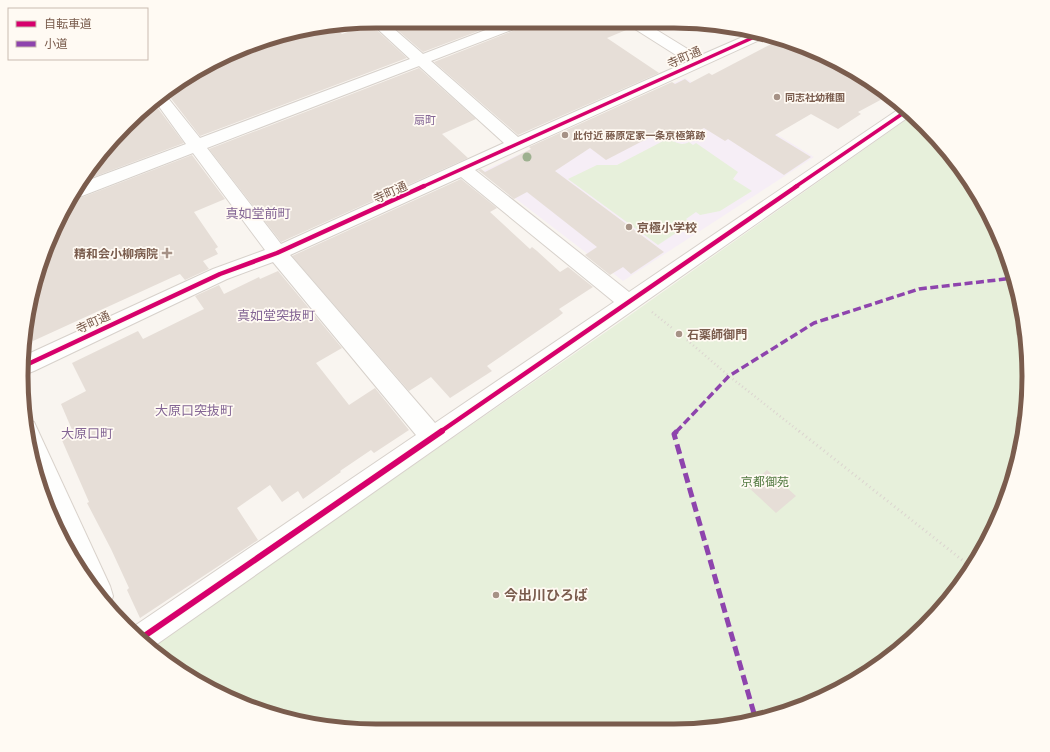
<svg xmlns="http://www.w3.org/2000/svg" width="1050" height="752" font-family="'IBM Plex Sans','Noto Sans JP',sans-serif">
	<rect width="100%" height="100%" fill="#f9f5f0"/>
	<!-- education -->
	<path fill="#f6eef6" d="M685,78L814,157L623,281L481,172Z"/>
	<!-- green -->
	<path fill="#e7f0db" d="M910,117L941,142L982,199L1010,262L1026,330L1028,399L1017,468L992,533L955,592L908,643L831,694L721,728L353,730L284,719L219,694L169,663L158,642L623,320Z
		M667,139C676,141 680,147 689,142L693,145L696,143L738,172L733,179L752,191L720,211L700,215L696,212L686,219L691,223L658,245L568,179L597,165H617Z"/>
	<!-- building -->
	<path fill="#e6ded7" d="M387,21H505L423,52Z
		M530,21H624L631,28L607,38L659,73L518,135L434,62L528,25Z
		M370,24L407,58L200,136L166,92L179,81L209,67L268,46L264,42L284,33L290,37L316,29L334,27L342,34Z
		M777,41L852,69L886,97L858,112L861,114L838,129L811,114L775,135L811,157L784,175L728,139L725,141L704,128L684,138L676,132L664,138L658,133L606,160L590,148L555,171L664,252L631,274L623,267L610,275L585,255L597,247L527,192L514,199L478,170L481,169L485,172L531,149L529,147L672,82L675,84L685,79L690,83L709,73L712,75Z
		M419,68L476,119L442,134L468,158L281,242L209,149Z
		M157,107L184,143L83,181L103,151L116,147L111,140L120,132L136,127L133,121L143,112Z
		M192,155L225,199L194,212L218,247L215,249L218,254L203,261L209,269L185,280L180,274L173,277L33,341L27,328L28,307L58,219L71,198L76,199L83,197Z
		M461,179L497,208L490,212L530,249L532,247L537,251L560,272L568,267L593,287L559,309L563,313L558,317L487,366L492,371L450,398L431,377L409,391L292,256Z
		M278,271L342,348L316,363L349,405L375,388L409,430L374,453L371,450L340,471L341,472L303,499L298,491L282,502L270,485L237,508L258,540L140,618L127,590L129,588L111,549L87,503L89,502L61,438L73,432L61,404L86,391L72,363L138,331L143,339L204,309L195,296L219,285L224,294L259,277L260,279Z
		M767,470L796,496L776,513L748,487Z"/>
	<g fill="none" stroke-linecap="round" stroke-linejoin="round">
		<!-- street casing -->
		<g stroke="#d7d1cb" stroke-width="2">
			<path id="street" d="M376,21H385L423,54L509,21H529L527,24L431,61L518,137L687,62L627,24L625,21H642L699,56L754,32L766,37L475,170L629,292L899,109L910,116L150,649L130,629L416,435L273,262L227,279L34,371L26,374V355L213,269L265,250L193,153L82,196L76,198L72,197L81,183L186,144L155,101L164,93L200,138L410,59L370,22ZM419,66L504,143L281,244L207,148ZM461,177L614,302L435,423L290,255Z"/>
		</g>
		<!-- secondary casing -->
		<g stroke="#d9d2cb" stroke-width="2">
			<path id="secondary" d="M26,419L34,422L110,586L113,596L110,606L107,607L55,523L45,499L24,422V420Z"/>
		</g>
		<!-- path-far1 -->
		<path stroke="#dcd5d0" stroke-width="2.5" stroke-dasharray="1 3" stroke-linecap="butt" d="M652,312L672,328
			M687,340L729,376L800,432"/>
		<!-- path -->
		<path stroke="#dcd5d0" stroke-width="3" stroke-dasharray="1 3.5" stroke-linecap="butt" d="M799,431L971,567"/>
		<!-- street -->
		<use href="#street" fill="#fefefd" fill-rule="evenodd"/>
		<!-- secondary -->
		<use href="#secondary" fill="#fefefd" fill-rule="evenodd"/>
		<!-- quiet-far1 -->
		<path stroke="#8e44ad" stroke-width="3.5" stroke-dasharray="8 3.5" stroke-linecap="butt" d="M676,432L729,376L814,323L919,289L1014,278"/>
		<!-- quiet -->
		<path stroke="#8e44ad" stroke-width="5" stroke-dasharray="10 5" stroke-linecap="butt" d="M677,431L674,434L755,717"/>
		<!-- cycleway-far2 casing -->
		<g stroke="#fffaf3" stroke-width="5.5">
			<path id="cycleway-far2" d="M422,187L761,34
				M795,187L905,112"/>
		</g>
		<!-- cycleway-far1 casing -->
		<g stroke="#fffaf3" stroke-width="7">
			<path id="cycleway-far1" d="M26,365L220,274L277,253L424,186
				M440,432L797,186"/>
		</g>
		<!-- cycleway casing -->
		<g stroke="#fffaf3" stroke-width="8">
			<path id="cycleway" d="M140,639L442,431"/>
		</g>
		<!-- cycleway-far2 -->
		<use href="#cycleway-far2" stroke="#d6006c" stroke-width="3.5"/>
		<!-- cycleway-far1 -->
		<use href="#cycleway-far1" stroke="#d6006c" stroke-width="4.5"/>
		<!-- cycleway -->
		<use href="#cycleway" stroke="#d6006c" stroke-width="6"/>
	</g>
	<!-- trees -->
	<circle fill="#9eb190" cx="527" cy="157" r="4.5"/>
	<!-- markers -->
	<g fill="#a69286" stroke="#fffaf3" stroke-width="1.5">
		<circle cx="777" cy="97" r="4"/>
		<circle cx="565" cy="135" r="4"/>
		<circle cx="629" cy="227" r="4"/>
		<path d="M165 247h4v4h4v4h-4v4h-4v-4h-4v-4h4z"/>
		<circle cx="679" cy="334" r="4"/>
		<circle cx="496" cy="595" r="4"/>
	</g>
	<g text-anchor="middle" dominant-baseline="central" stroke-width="3.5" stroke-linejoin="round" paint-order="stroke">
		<!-- far-poi labels -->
		<g font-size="10" font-weight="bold" fill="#7a5c4d" stroke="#fffaf3" text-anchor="start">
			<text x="785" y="97">同志社幼稚園</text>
			<text x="573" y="135">此付近 藤原定家一条京極第跡</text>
		</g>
		<!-- far-neighbourhood labels -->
		<g font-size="11" fill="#846695" stroke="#fffaf3">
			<text x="425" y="120">扇町</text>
		</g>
		<!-- street labels -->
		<g font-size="12" fill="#7a5c4d" stroke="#fffaf3">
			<text transform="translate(684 57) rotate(-24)">寺町通</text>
			<text transform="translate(390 192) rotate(-24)">寺町通</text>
			<text transform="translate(93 322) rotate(-25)">寺町通</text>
		</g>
		<!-- poi labels -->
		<g font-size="12" font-weight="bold" fill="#7a5c4d" stroke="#fffaf3" text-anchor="start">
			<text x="637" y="227">京極小学校</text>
			<text x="158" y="253" text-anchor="end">精和会小柳病院</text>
			<text x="687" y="334">石薬師御門</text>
		</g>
		<!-- park labels -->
		<g font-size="12" fill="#537a41" stroke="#fffaf3">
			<text x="765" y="481">京都御苑</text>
		</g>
		<!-- neighbourhood labels -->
		<g font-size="13" fill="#846695" stroke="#fffaf3">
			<text x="258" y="213">真如堂前町</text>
			<text x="276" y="315">真如堂突抜町</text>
			<text x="194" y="410">大原口突抜町</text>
			<text x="87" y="433">大原口町</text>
		</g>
		<!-- near-poi labels -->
		<g font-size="14" font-weight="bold" fill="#7a5c4d" stroke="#fffaf3" text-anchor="start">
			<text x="504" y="595">今出川ひろば</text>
		</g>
	</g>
	<!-- crop -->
	<path d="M0 0H1050V752H0ZM376 28H674A348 348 0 0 1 1022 376V376A348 348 0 0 1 674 724H376A348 348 0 0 1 28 376V376A348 348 0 0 1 376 28Z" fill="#fffaf3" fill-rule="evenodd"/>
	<path fill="none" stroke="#7a5c4d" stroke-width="5" d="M376 28H674A348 348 0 0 1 1022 376V376A348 348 0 0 1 674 724H376A348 348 0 0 1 28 376V376A348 348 0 0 1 376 28Z"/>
	<!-- legend -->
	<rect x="8" y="8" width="140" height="52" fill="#fffaf3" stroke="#cabbb1"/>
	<rect x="16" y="21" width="20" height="6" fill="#d6006c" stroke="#cabbb1"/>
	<text x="44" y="28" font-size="12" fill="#7a5c4d">自転車道</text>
	<rect x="16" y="41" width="20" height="6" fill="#8e44ad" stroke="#cabbb1"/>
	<text x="44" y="48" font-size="12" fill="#7a5c4d">小道</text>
</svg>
